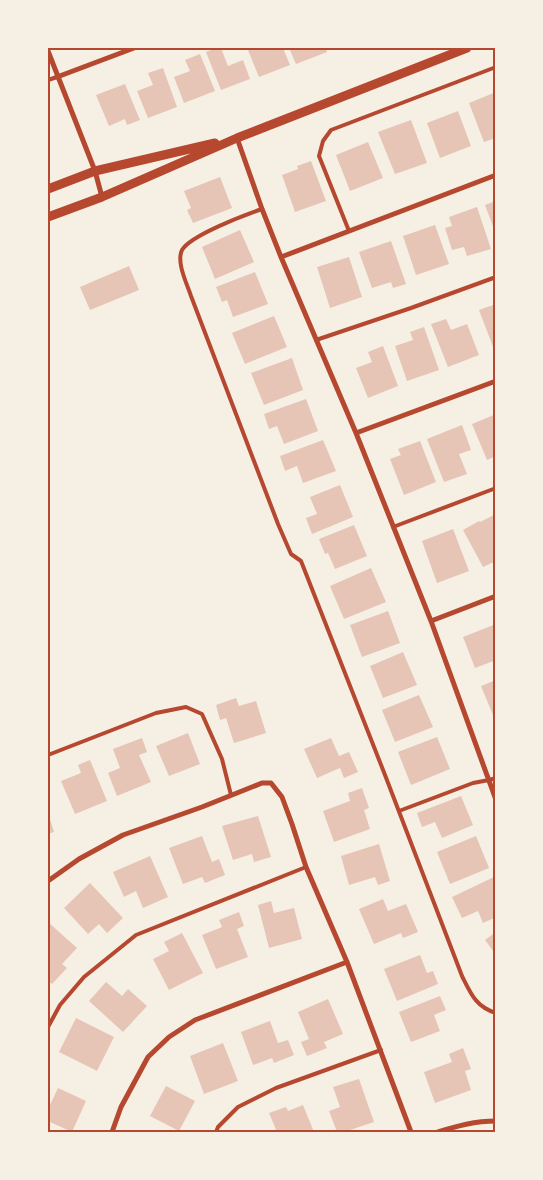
<svg xmlns="http://www.w3.org/2000/svg" width="543" height="1180" font-family="'Source Sans 3',sans-serif">
	<rect width="100%" height="100%" fill="#f6efe4"/>
	<!-- building -->
	<path fill="#e6c5b7" d="M216,48H221L228,66L243,60L250,79L221,90L206,52Z
		M253,48H283L290,65L259,77L248,50Z
		M289,48H326L327,52L296,64Z
		M200,54L215,91L184,103L174,77L190,71L185,60Z
		M163,68L177,107L148,118L137,91L153,85L148,73Z
		M125,84L140,120L127,125L125,119L109,126L96,95Z
		M496,92V138L484,142L469,103Z
		M458,111L471,146L440,158L427,123Z
		M411,120L427,163L395,174L378,132Z
		M368,142L383,178L350,191L336,155Z
		M311,161L326,201L295,212L282,175L298,169L297,166Z
		M220,177L232,208L193,223L187,210L191,208L184,191Z
		M496,201V232H495L485,205Z
		M477,207L491,249L467,256L464,247L452,250L445,228L452,226L449,217Z
		M435,225L449,264L416,275L403,236Z
		M240,230L254,262L215,279L202,247Z
		M391,241L406,284L393,288L391,282L372,288L359,252Z
		M349,257L362,297L330,308L317,267Z
		M129,266L139,290L90,310L80,287Z
		M255,272L268,304L233,317L227,300L222,302L216,287Z
		M496,304V352H495L479,310Z
		M274,316L287,347L245,364L232,333Z
		M446,319L451,330L467,324L479,355L448,367L431,324Z
		M424,327L439,370L407,381L395,346L413,340L410,332Z
		M383,346L398,386L368,398L356,368L372,362L368,352Z
		M292,358L303,390L264,405L251,373Z
		M306,399L318,431L284,444L277,426L269,429L264,414Z
		M496,414V456L487,460L472,424Z
		M462,425L471,450L459,454L467,474L444,482L427,439Z
		M323,440L336,471L303,483L297,466L285,471L280,456Z
		M420,441L436,482L404,495L390,459L401,455L398,449Z
		M340,485L353,517L312,534L306,518L317,514L310,497Z
		M494,515L496,518V561L483,567L463,530L479,521L480,522Z
		M354,525L367,556L335,569L328,553L325,554L319,539Z
		M453,529L469,571L437,583L422,541Z
		M371,568L386,602L344,619L330,586Z
		M388,611L400,643L362,657L350,625Z
		M496,624V660L475,668L463,637Z
		M403,652L417,685L383,698L370,666Z
		M496,680V720H495L481,686Z
		M419,695L433,727L395,742L382,710Z
		M236,698L239,706L256,701L266,733L234,743L226,718L220,720L216,705Z
		M188,733L200,764L169,776L156,746Z
		M437,737L450,769L411,785L398,752Z
		M142,738L147,752L139,755L151,782L117,796L108,773L120,768L113,749Z
		M331,738L339,756L349,752L358,772L344,778L340,768L317,778L304,749Z
		M90,760L107,801L75,814L61,781L81,773L78,765Z
		M362,788L369,808L364,810L370,829L334,842L323,811L350,801L348,793Z
		M461,796L473,825L442,838L435,822L422,827L417,813Z
		M48,813L54,832L48,834Z
		M258,816L271,857L254,862L252,854L233,860L222,826Z
		M202,836L212,862L219,859L225,875L205,883L202,877L183,884L169,848Z
		M476,836L489,868L450,884L437,852Z
		M379,844L390,881L378,885L375,877L349,885L341,856Z
		M150,856L168,897L143,908L136,891L124,897L113,872Z
		M494,877L496,881V917L483,923L478,911L462,918L452,897Z
		M90,883L123,918L107,933L99,924L88,934L64,908Z
		M383,899L388,911L406,904L418,932L403,938L401,933L374,944L359,909Z
		M271,901L274,913L294,908L302,939L269,948L258,905Z
		M239,912L244,926L237,929L248,957L216,969L202,935L222,927L219,920Z
		M48,922L77,948L62,964L67,968L52,984L48,981Z
		M496,932V955L485,940Z
		M182,933L203,973L169,990L153,959L169,951L164,942Z
		M420,955L427,973L433,971L438,984L397,1001L384,969Z
		M106,982L122,996L128,989L147,1006L123,1032L89,1001Z
		M440,996L446,1010L434,1015L440,1031L411,1042L399,1012Z
		M328,999L343,1034L324,1042L327,1048L307,1056L301,1042L309,1039L298,1012Z
		M76,1018L114,1037L97,1071L59,1052Z
		M270,1021L278,1043L288,1040L294,1055L274,1063L272,1058L253,1065L241,1032Z
		M223,1043L238,1081L204,1094L190,1056Z
		M463,1048L471,1069L465,1071L471,1090L435,1103L424,1072L452,1062L449,1054Z
		M359,1079L374,1122L344,1132H337L329,1111L340,1107L333,1087Z
		M166,1086L195,1101L179,1131L150,1116Z
		M58,1088L86,1101L72,1132L48,1121V1103L50,1105Z
		M303,1105L314,1132H277L269,1113L286,1107L288,1111Z"/>
	<g fill="none" stroke-linecap="round" stroke-linejoin="round">
		<!-- service -->
		<path stroke="#b5482f" stroke-width="4" d="M48,80L57,77
			M262,209C245,215 191,235 182,250C176,262 187,284 191,296L278,524L291,554L301,561L385,775L462,976C471,994 476,1007 496,1013
			M349,231L319,156L323,141L331,130L496,67
			M316,340L411,308L496,277
			M393,527L496,488
			M48,755L156,713L186,707L202,714L222,759L231,795
			M399,811L473,783L489,780L496,778
			M48,1027L60,1005L84,977L136,935L306,867
			M216,1132L218,1127L238,1107L276,1088L381,1050"/>
		<!-- minor -->
		<path stroke="#b5482f" stroke-width="5" d="M48,51L95,171L102,197
			M57,77L134,48
			M237,138L262,209L281,257L356,433L431,621L496,800
			M281,257L496,175
			M356,433L496,381
			M431,621L496,596
			M48,881L79,859L123,835L202,807L262,783H271L282,797L292,824L306,867L347,962L411,1132
			M112,1132L121,1107L148,1057L169,1037L195,1020L347,962
			M438,1132C457,1126 475,1121 496,1121"/>
		<!-- tertiary -->
		<path stroke="#b5482f" stroke-width="9" d="M48,189L95,171L215,143
			M48,217L102,197L237,138L467,48"/>
	</g>
	<!-- border -->
	<rect width="543" height="1180" fill="none" stroke="#f6efe4" stroke-width="98"/>
	<rect x="49" y="49" width="445" height="1082" fill="none" stroke="#b5482f" stroke-width="2"/>
</svg>
